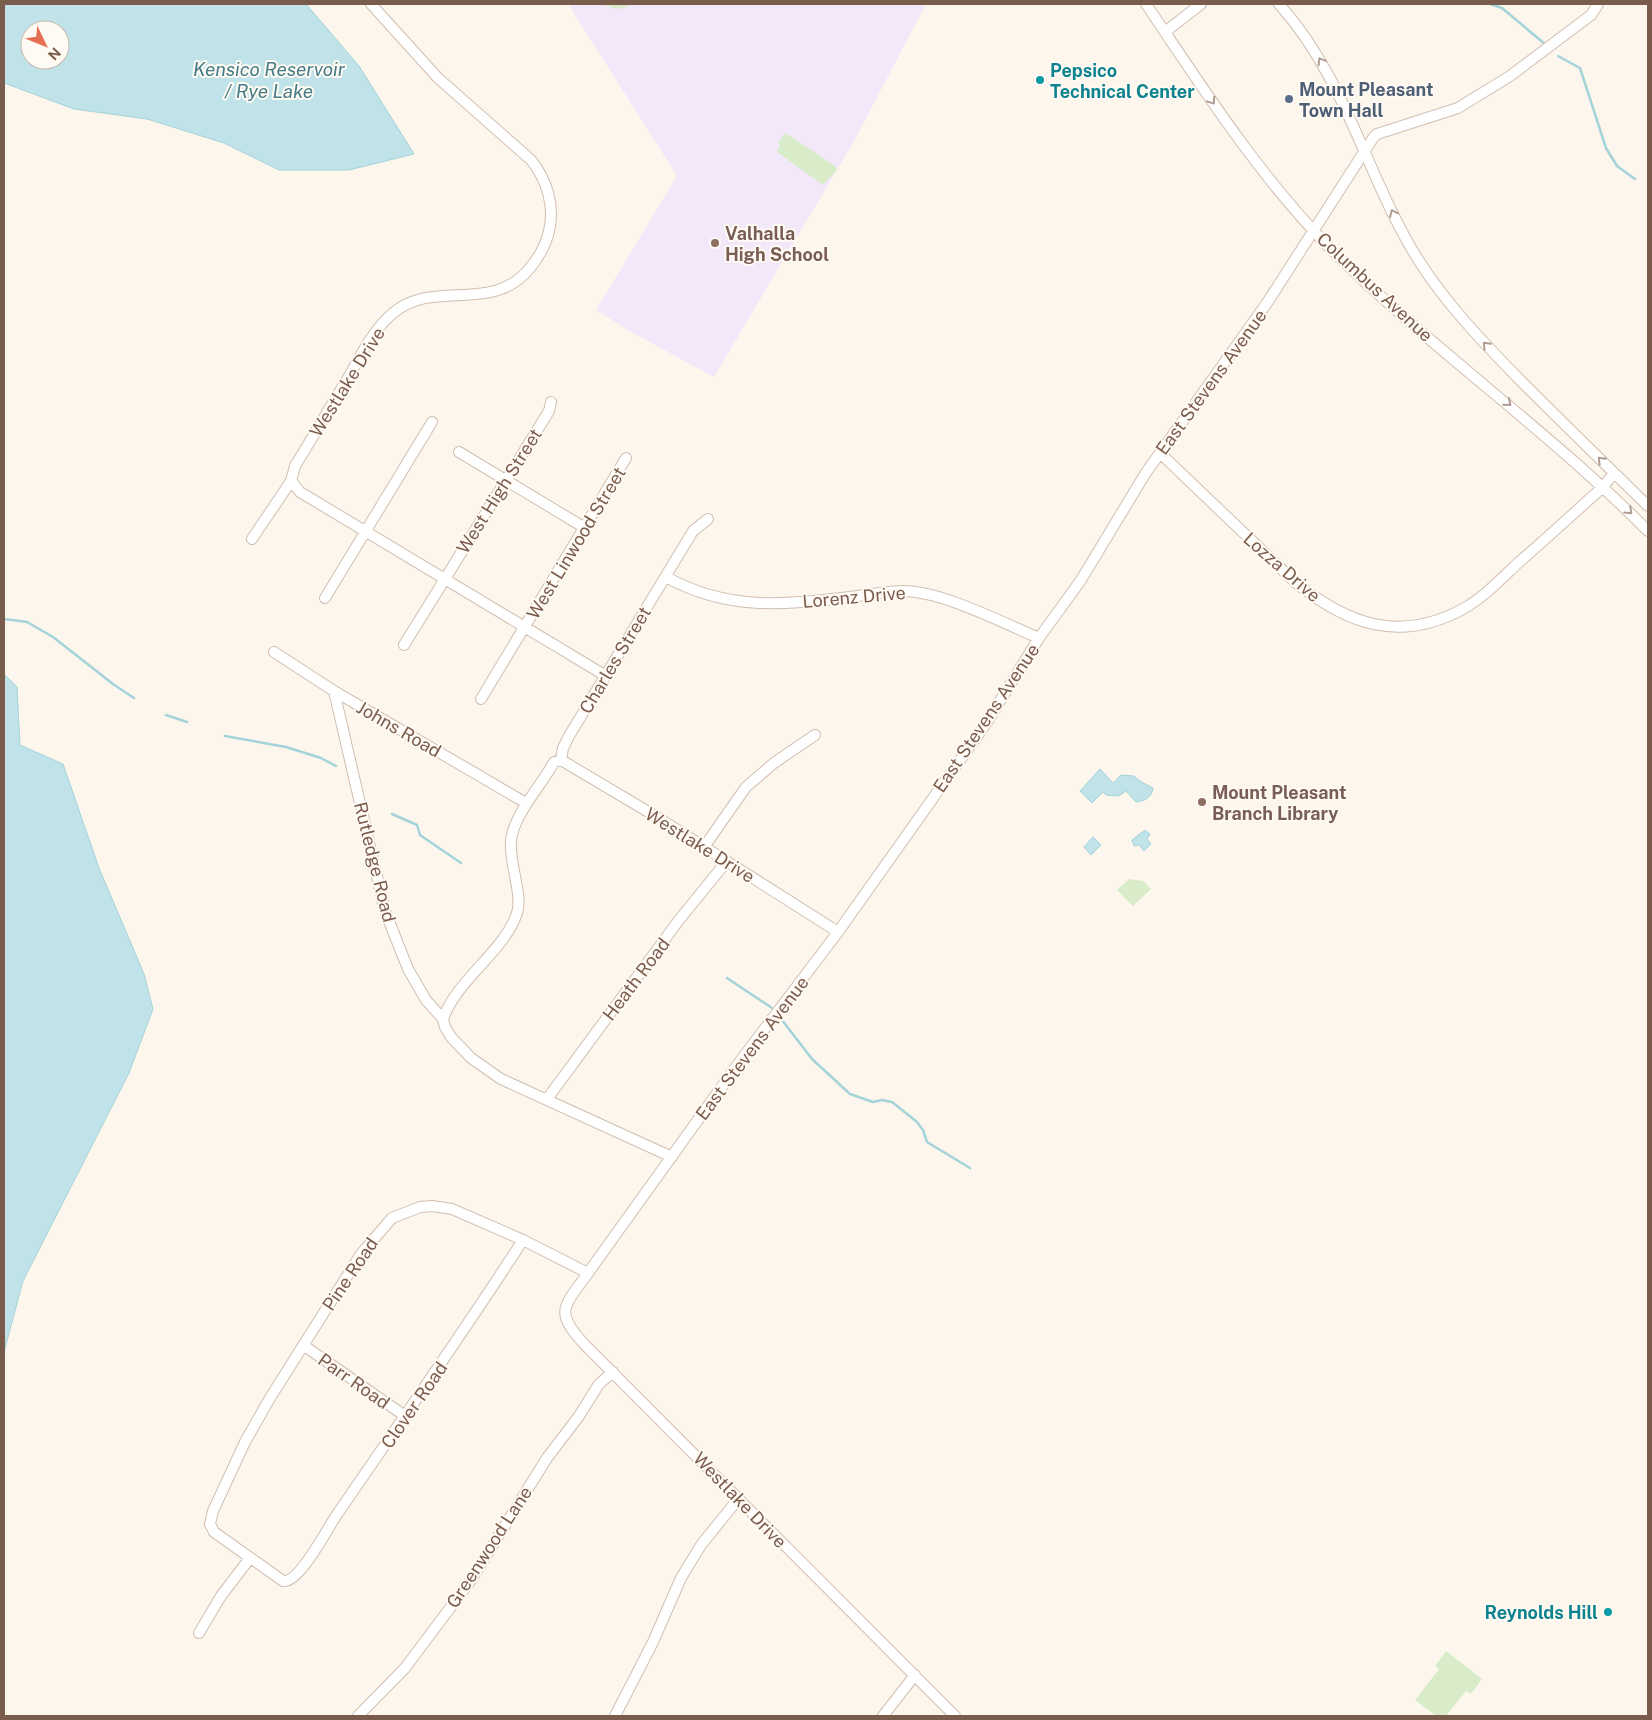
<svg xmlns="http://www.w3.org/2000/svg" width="1652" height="1720" font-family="'Public Sans',sans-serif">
	<rect width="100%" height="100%" fill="#fdf6ec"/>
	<!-- education -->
	<path fill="#f3e8fa" d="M568,4H926L854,141L714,377L633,333L596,310L677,176Z"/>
	<!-- green -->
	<path fill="#d8ecc9" d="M599,4H636L618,9Z
		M786,133L836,167L837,170L823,185L777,152L780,145L778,142Z
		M1129,879L1143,881L1151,889L1133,906L1117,890Z
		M1446,1651L1482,1679L1471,1694L1466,1691L1446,1716H1436L1415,1700L1439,1669L1435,1666Z"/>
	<!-- water -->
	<path fill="#bfe3e8" stroke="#a5d3da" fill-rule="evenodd" d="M4,4H306L359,66L414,154L349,170H279L224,143L147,119L74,109L4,83ZM30,30H60V60H30Z
		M4,674L17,687L20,745L63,764L99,868L144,974L153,1009L129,1073L23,1281L4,1352Z
		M1100,769L1113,783L1121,775L1134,776C1139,781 1147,785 1153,788C1152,797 1145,801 1136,802L1126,791L1119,796L1106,795L1103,792L1092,803L1080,791Z
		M1145,830L1150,834L1147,839L1151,844L1144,851L1139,845L1134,846L1132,840Z
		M1093,837L1101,845L1091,855L1084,847Z"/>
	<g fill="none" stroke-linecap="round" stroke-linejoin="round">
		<!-- stream -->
		<path stroke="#a5d3da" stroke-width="2.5" d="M1490,4L1502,8L1546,45
			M1558,56L1580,68L1606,148L1617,166L1635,179
			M4,619L27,622L53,637L113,684L134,698
			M166,715L187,722
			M225,736L286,747L321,758L336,766
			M392,814L417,825L420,835L461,863
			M727,978L772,1008
			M782,1020L812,1059L850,1094L873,1102L882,1100L892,1102L917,1122L923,1130L927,1142L970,1168"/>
		<!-- minor casing -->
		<g stroke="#d1beb0" stroke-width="12">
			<path id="minor" d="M371,4L438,78L531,160C547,180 555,206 549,231C546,245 539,257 530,268C492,315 434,278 393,313C373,330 361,355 348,378C330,407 313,437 295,466L291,481L300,492L606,676
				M1146,4C1202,87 1257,173 1327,245C1428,347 1547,429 1648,531
				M1279,4C1348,81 1366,177 1419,261C1447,305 1483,342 1519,379C1562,422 1605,464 1648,506
				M1165,32L1201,4
				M459,452L585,528
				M1160,453L1295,582C1348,625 1400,643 1463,609C1483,598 1501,579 1518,563C1547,538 1575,512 1603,487L1614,473
				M252,539L291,481
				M666,577C728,611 782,605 850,597C868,595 886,591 903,591C942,591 1003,623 1039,638
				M325,598L432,422
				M404,645L549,411L551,402
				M274,652L334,691L526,803
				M334,691L385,911L408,969L426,1000L443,1019L445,1027L451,1037L471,1058L501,1079L672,1157
				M481,699L626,458
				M561,760L657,817L838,932
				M704,847L746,787L774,763L815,735
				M443,1019C457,979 504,952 517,913C523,895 509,863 511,842C512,816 542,785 554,762L561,760L563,748L569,736L693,531L708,519
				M547,1099L679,920L727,861
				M523,1240C463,1333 399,1424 336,1516C327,1529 299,1584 283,1581L214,1532L210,1524L213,1511L245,1442L270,1398L361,1254L392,1218L420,1207L432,1206L452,1209L523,1240L588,1273
				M303,1345L405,1416
				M199,1633L221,1596L250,1558
				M358,1716L405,1668L471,1580L547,1458L579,1416L599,1384L613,1372
				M615,1716L653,1642L681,1578L701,1545L739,1498
				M883,1716L915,1675
				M955,1716L585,1345C554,1311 563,1308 588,1273L741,1060L838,932L987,722L1039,638L1081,580L1145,474L1267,303L1373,138L1377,134L1458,108L1510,76L1591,15L1598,4"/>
		</g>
		<!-- minor -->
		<use href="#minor" stroke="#fff" stroke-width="10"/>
	</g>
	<!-- one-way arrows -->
	<defs><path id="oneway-chevron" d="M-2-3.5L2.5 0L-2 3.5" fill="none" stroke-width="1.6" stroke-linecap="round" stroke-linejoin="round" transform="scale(1.25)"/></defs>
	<g stroke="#af9d94">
		<use href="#oneway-chevron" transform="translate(1321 61) rotate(-121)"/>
		<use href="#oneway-chevron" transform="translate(1212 101) rotate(56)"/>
		<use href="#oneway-chevron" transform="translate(1393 213) rotate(-115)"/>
		<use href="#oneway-chevron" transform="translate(1486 345) rotate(-134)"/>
		<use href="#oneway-chevron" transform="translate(1508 403) rotate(40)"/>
		<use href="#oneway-chevron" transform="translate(1601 460) rotate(-135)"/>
		<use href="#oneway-chevron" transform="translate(1629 511) rotate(44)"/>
	</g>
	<!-- markers -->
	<g fill="#0f9aa8" stroke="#fffaf3" stroke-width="2">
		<circle cx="1040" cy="80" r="5"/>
		<circle cx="1608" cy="1612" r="5"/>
	</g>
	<circle fill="#5c6f8a" stroke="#fffaf3" stroke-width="2" cx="1289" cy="99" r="5"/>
	<g fill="#8d6e63" stroke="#fffaf3" stroke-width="2">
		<circle cx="715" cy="243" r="5"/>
		<circle cx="1202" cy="802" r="5"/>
	</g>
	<g text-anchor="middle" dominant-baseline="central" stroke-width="4" stroke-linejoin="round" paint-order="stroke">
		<!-- culture labels -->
		<g font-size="18" font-weight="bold" fill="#0d838f" stroke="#fffaf3" text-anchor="start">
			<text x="1050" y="70">Pepsico<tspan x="1050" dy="21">Technical Center</tspan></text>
			<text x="1598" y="1612" text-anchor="end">Reynolds Hill</text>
		</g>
		<!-- service labels -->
		<g font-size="18" font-weight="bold" fill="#4e5e75" stroke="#fffaf3" text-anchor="start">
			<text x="1299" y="89">Mount Pleasant<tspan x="1299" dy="21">Town Hall</tspan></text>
		</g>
		<!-- education labels -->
		<g font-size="18" font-weight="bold" fill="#785e54" stroke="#fffaf3" text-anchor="start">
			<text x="725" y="233">Valhalla<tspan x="725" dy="21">High School</tspan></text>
			<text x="1212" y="792">Mount Pleasant<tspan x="1212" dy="21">Branch Library</tspan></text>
		</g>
		<!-- street labels -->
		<g font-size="18" fill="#7a5c4d" stroke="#fffaf3">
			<text transform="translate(1375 287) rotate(43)">Columbus Avenue</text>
			<text transform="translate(347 382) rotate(-58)">Westlake Drive</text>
			<text transform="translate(1211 382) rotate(-54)">East Stevens Avenue</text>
			<text transform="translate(499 491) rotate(-58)">West High Street</text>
			<text transform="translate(576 543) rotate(-59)">West Linwood Street</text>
			<text transform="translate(1282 567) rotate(41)">Lozza Drive</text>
			<text transform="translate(854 597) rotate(-5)">Lorenz Drive</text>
			<text transform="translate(615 660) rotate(-59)">Charles Street</text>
			<text transform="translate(986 718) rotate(-56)">East Stevens Avenue</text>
			<text transform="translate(399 729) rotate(30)">Johns Road</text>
			<text transform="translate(700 845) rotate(32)">Westlake Drive</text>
			<text transform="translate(375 862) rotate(76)">Rutledge Road</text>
			<text transform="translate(636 979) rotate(-53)">Heath Road</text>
			<text transform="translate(752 1048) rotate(-53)">East Stevens Avenue</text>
			<text transform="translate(350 1274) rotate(-56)">Pine Road</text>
			<text transform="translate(354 1381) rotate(35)">Parr Road</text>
			<text transform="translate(414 1405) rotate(-55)">Clover Road</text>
			<text transform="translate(740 1500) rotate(46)">Westlake Drive</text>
			<text transform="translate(489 1547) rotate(-57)">Greenwood Lane</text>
		</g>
		<!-- water labels -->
		<g font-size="19" font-style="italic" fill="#437c86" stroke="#fffaf3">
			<text x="269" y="69">Kensico Reservoir<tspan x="269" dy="22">/ Rye Lake</tspan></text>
		</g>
	</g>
	<!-- border -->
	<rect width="1652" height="1720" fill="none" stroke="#7a5c4d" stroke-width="10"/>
	<!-- north arrow -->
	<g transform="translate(45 45) rotate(133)"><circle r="24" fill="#fffaf3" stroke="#cabbb1"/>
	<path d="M0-4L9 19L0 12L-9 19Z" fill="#e76f51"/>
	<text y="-8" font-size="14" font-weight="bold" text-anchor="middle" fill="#7a5c4d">N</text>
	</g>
</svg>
